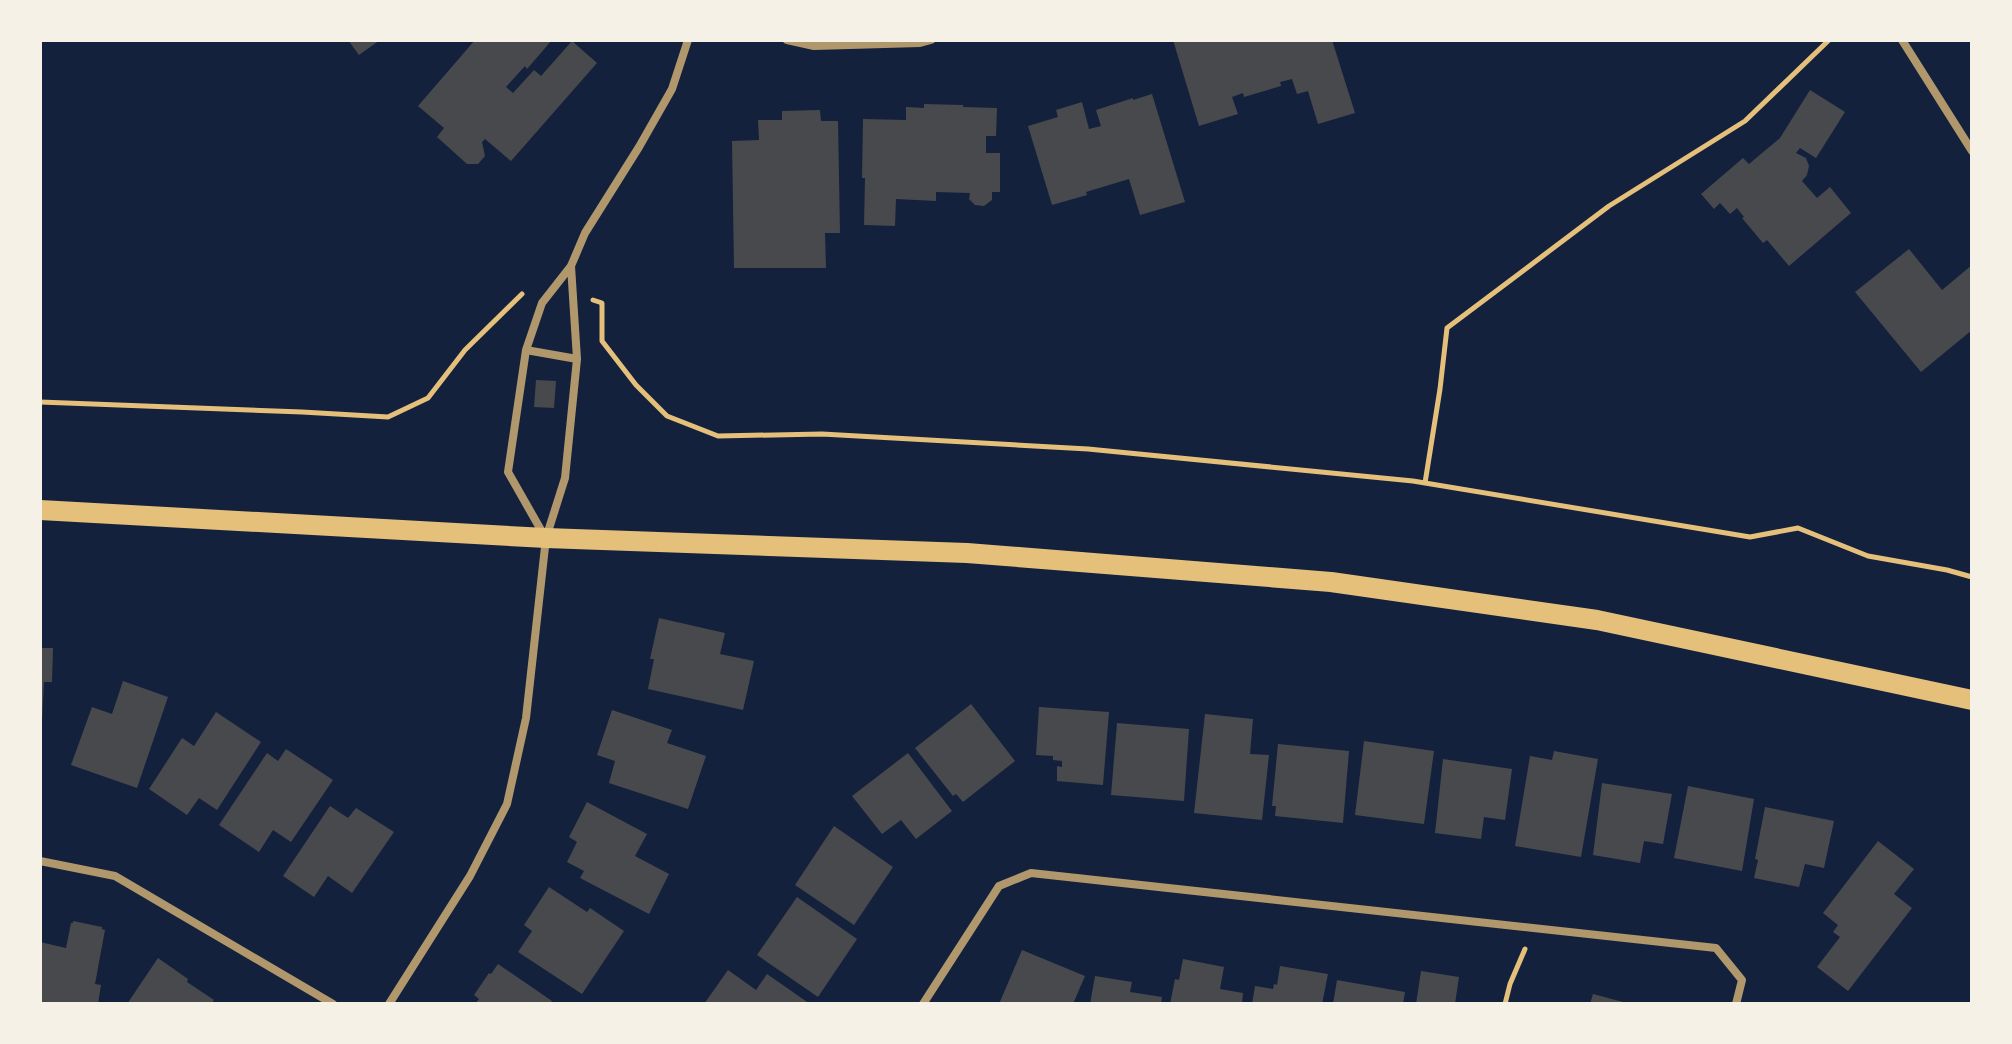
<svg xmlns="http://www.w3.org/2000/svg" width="2012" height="1044" font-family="Barlow,sans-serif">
	<rect width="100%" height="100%" fill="#14213d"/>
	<!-- building -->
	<path fill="#48494c" d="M348,40H380L359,55Z
		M475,40H552L527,69L525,66L506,87L513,93L534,70L541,76L572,41L597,63L511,161L485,139L482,142L485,156L478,164H467L437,137L444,128L418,106Z
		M1173,40H1332L1355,113L1318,124L1308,91L1297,94L1292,79L1280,82L1281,86L1244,97L1243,93L1232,97L1238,114L1199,126Z
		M1810,90L1845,112L1816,158L1800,148L1796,153L1806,158L1809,166L1807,175L1802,181L1817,198L1830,187L1851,213L1789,266L1767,240L1763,243L1742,218L1744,217L1737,208L1730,214L1720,203L1714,209L1701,194L1743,158L1749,164L1780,138Z
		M1152,94L1185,202L1140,215L1129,179L1086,192L1087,195L1052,205L1028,126L1058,117L1056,110L1082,102L1089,129L1101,126L1096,110L1133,98V100Z
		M924,104L963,105V107L997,108L996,136H986V153H1000V192H992V200L984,206L975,205L969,199L970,193L936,192V201L896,199L895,226L864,225L865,178H862L863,119L906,120V107L924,108Z
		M820,110L821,121H838L840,233H825L826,268H734L732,141L759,140L758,120H782V111Z
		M1909,249L1942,290L1972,265V330L1921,372L1855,292Z
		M536,380L556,381L554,408L534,407Z
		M659,618L725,633L720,654L754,661L743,710L648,689L654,659H650Z
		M40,648H53L52,682H44L42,720H40Z
		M123,681L168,697L137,788L71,765L92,707L112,714Z
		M971,704L1015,761L963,802L956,794L953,796L915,748Z
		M1039,707L1109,712L1103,785L1057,781V766L1062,767V761L1053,760V756L1036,755Z
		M612,710L672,730L667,743L706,756L688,809L609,783L615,761L597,755Z
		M216,712L261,742L217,810L199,798L187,815L149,789L182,738L194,746Z
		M1205,714L1253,719L1250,754L1269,755L1262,820L1194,813Z
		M1117,723L1189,729L1184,801L1111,795Z
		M1364,741L1434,751L1424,824L1355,815Z
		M1278,744L1349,751L1343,823L1275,816L1276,806H1272Z
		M286,749L333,780L291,842L273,830L259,852L219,825L267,753L278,761Z
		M1554,751L1598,759L1581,857L1515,846L1530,756L1552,760Z
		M908,753L952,811L916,839L901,820L882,834L852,796Z
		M1443,759L1512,769L1505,820L1484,817L1481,839L1435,833Z
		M1602,783L1672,794L1663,844L1644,841L1640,863L1593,855Z
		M1688,786L1754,799L1742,871L1674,858Z
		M587,802L647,834L635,856L669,874L649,914L580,878L584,871L567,862L577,842L569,837Z
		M330,806L348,818L356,808L394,832L352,893L328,876L314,897L283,876Z
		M1765,807L1834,821L1824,868L1805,864L1799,887L1754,878L1758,860L1755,859Z
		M834,826L893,867L854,925L795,885Z
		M1878,841L1914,869L1894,894L1912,908L1848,991L1817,967L1840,937L1833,932L1838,925L1823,913Z
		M549,887L587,912L590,908L624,931L582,994L518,952L532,931L524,925Z
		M797,897L857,939L818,997L757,955Z
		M73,921L102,927V929L105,930L95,984L101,985L98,1004H40V942L66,948L71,923H73Z
		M1022,950L1085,976L1073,1004H999Z
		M158,958L188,979L187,982L214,1000L211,1004H127Z
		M1183,959L1224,967L1220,989L1243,993L1242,1004H1170L1175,979L1179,980Z
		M498,964L552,1001L550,1004H475L479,999L474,995L489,973L491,974Z
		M1280,966L1328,974L1322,1004H1252L1255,986L1273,989L1274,984L1277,985Z
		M728,970L756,990L767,974L810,1004H704Z
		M1421,971L1459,977L1455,1004H1416Z
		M1095,976L1132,982L1130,992L1162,997L1161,1004H1090Z
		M1337,980L1405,992L1403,1004H1333Z
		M1593,994L1627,1003V1004H1590Z"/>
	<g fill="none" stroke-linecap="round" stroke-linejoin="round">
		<!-- path -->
		<path stroke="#e5c07b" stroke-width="5" d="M593,300L602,303V341L636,385L667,416L718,436L822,434L1088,449L1413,481L1750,537L1798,528L1868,556L1947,570L1972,577
			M40,402L302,412L388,417L428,398L465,350L522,294
			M1425,483L1440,389L1447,328L1609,206L1745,121L1829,40
			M1505,1004L1510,984L1525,949"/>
		<!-- minor -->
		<path stroke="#b1986c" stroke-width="8" d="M787,40L814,46L920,43L931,40
			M1902,40L1972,151
			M526,350L577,359
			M545,537L508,472L526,350L542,303L571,266L585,233L639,147L672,89L688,40
			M40,861L115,876L333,1004
			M389,1004L470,876L507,804L526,718L546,538L565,478L577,359L571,266
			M923,1004L999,886L1031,873L1716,948L1742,980L1736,1004"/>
		<!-- primary -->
		<path stroke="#e5c07b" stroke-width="20" d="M40,510L546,538L967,553L1331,582L1597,620L1972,700"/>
	</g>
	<!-- border -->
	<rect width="2012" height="1044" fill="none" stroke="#f6f1e7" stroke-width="84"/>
</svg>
